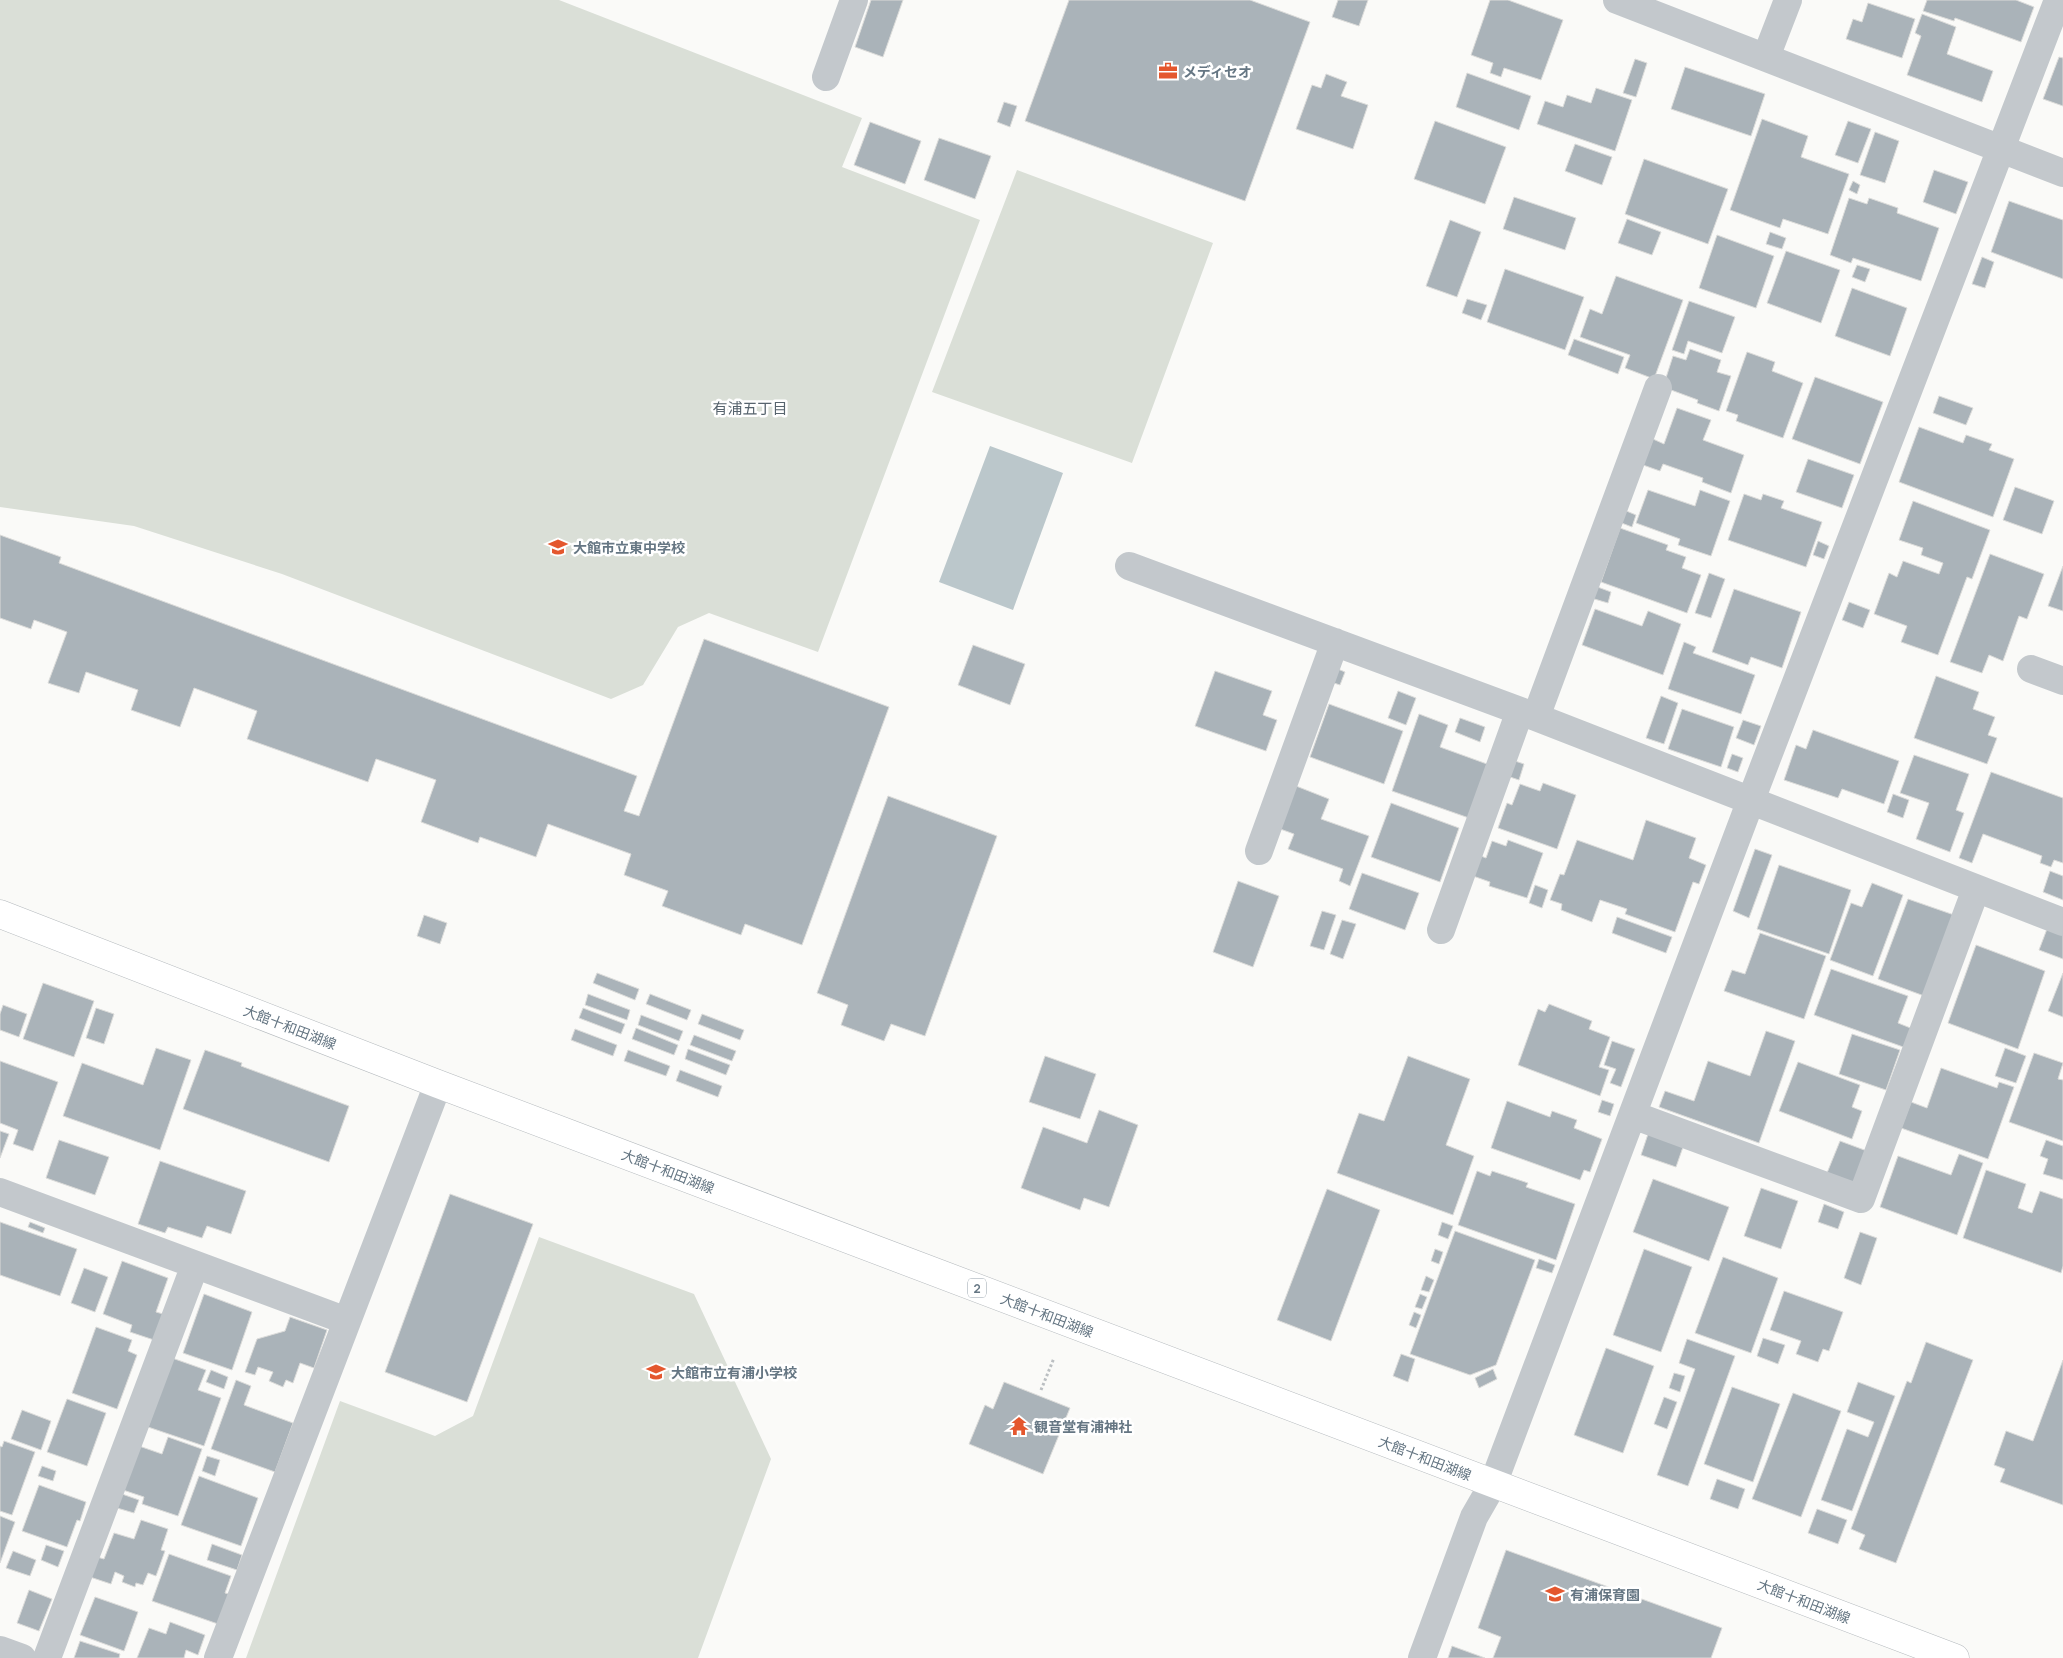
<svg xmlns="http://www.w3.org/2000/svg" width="2063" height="1658" font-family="Manrope,'Noto Sans JP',sans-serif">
	<rect width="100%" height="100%" fill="#fafaf8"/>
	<!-- green -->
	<path fill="#dadfd7" d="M0,0H559L862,118L842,167L980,220L818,652L709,613L678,627L643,685L611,699L282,574L134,526L0,507Z
		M1017,170L1213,243L1132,463L932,392Z
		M539,1237L694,1294L771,1459L698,1658H246L340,1401L435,1436L473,1416Z"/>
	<!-- water -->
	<path fill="#bbc7cb" d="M990,446L1063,473L1013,610L939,582Z"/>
	<!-- building -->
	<path fill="#aab3b9" stroke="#dcdcda" d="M871,0H903L883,57L855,47Z
		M1069,0H1250L1310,22L1245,201L1025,121Z
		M1338,0H1368L1359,26L1332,17Z
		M1490,0H1508L1563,20L1541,80L1504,68L1501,77L1490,73L1493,63L1471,55Z
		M1927,0H2016L2034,7L2021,42L1955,18L1954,21L1923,11Z
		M1868,3L1915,19L1902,58L1846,39L1853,19L1862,22Z
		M1922,14L1956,27L1947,54L1993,71L1982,102L1907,75L1921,36L1915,33Z
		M2059,57L2063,58V106L2043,99Z
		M1635,59L1647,63L1636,97L1623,93Z
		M1685,67L1765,94L1751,136L1671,109Z
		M1467,73L1531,96L1519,130L1456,107Z
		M1326,74L1347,82L1341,96L1368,105L1353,149L1296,129L1312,85L1321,88Z
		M1596,88L1632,100L1615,151L1537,124L1545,101L1563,107L1567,95L1591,103Z
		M1004,102L1017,106L1010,127L997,122Z
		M1762,119L1808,136L1801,157L1849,174L1828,234L1783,219L1780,228L1730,210Z
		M1435,121L1506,147L1485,204L1414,179Z
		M1848,121L1871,129L1858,163L1835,155Z
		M870,122L921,141L905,184L854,165Z
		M1875,132L1899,141L1885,183L1860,175Z
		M939,138L991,156L975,199L924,180Z
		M1575,144L1612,157L1602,185L1565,171Z
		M1644,159L1728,189L1708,244L1625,214Z
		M1934,170L1968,182L1956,214L1923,202Z
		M1853,181L1860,185L1857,194L1849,190Z
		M1514,197L1576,218L1565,250L1503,229Z
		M1849,198L1867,204L1869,198L1898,208L1897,213L1939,228L1921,281L1853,258L1851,263L1830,255Z
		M2009,201L2063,220V279L1991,252Z
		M1627,219L1661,232L1652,255L1618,243Z
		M1450,220L1481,232L1457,297L1426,286Z
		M1770,232L1786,238L1782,249L1766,244Z
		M1717,235L1774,256L1756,308L1699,288Z
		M1786,251L1840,270L1821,323L1767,303Z
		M1982,257L1994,262L1985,288L1972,284Z
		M1857,265L1870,269L1865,282L1852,277Z
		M1505,269L1584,297L1565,350L1487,322Z
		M1616,276L1683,300L1654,379L1625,368L1630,355L1580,337L1590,309L1602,314Z
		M1852,288L1907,308L1890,356L1835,336Z
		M1467,299L1487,305L1481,320L1462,313Z
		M1689,301L1735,317L1722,353L1688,341L1684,354L1672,350Z
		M1574,339L1624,357L1618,374L1568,355Z
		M1690,349L1721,360L1717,372L1731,376L1719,411L1697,403L1698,400L1663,387L1673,356L1686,360Z
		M1747,352L1775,362L1772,371L1803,383L1783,438L1736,421L1738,415L1726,411Z
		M1815,377L1883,402L1860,464L1792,439Z
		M1939,396L1973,408L1966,425L1933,413Z
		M1677,408L1711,420L1703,440L1744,455L1731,493L1702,482L1703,478L1663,464L1660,471L1643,465L1653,439L1664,444Z
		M1919,427L1963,443L1966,435L1992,444L1989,450L2014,459L1993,517L1899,482Z
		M1808,459L1854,475L1842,508L1796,492Z
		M2015,487L2054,501L2042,534L2003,520Z
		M1648,490L1695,506L1700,490L1730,501L1711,556L1678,545L1680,539L1636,523Z
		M1744,494L1761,500L1763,494L1784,501L1781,508L1822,522L1806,567L1728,540Z
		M1913,501L1990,530L1972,579L1967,577L1938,655L1901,642L1907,626L1874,614L1889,573L1897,577L1903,561L1939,574L1943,563L1921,555L1923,548L1899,540Z
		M1624,510L1636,515L1632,527L1619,522Z
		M1620,528L1668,545L1666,550L1686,557L1682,568L1701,575L1687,613L1601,582Z
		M0,535L61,557L59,563L637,776L624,811L639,816L704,639L889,707L802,945L745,924L741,935L662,906L668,891L624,875L631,854L548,824L536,857L480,837L478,843L421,822L436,780L376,759L368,782L247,739L257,711L194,688L180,727L131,710L138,690L86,672L79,693L48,683L67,632L34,620L31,629L0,618Z
		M1818,541L1829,546L1824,559L1813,555Z
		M1990,554L2044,574L2027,619L2019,616L2003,661L1989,655L1982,673L1950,662Z
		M2063,566V611L2048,606Z
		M1709,573L1725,579L1711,618L1695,613Z
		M1595,586L1611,592L1608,603L1591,598Z
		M1734,589L1801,612L1782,668L1751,657L1748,665L1712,652Z
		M1849,602L1870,610L1863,628L1842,620Z
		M1595,609L1642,626L1648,611L1681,624L1663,675L1582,645Z
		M1684,642L1696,647L1693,653L1755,675L1741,714L1668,689Z
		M973,645L1025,664L1010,705L958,685Z
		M1333,667L1345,672L1340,685L1328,681Z
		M1215,671L1272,691L1263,715L1277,720L1266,751L1195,726Z
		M1936,676L1979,692L1973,709L1995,717L1988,735L1997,738L1987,764L1914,738Z
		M1398,691L1416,698L1406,725L1388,718Z
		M1661,696L1678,703L1664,744L1646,738Z
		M1329,704L1403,731L1384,784L1310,757Z
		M1682,709L1734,727L1721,767L1668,749Z
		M1419,714L1448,725L1440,747L1487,764L1469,818L1392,791Z
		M1460,718L1485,727L1480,742L1455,732Z
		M1743,720L1761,726L1754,745L1736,738Z
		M1813,730L1899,761L1884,804L1842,789L1838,798L1784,780L1796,745L1806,749Z
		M1732,754L1743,758L1738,772L1727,768Z
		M1914,755L1969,774L1956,810L1964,813L1950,852L1916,839L1929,803L1900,793Z
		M1515,761L1524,764L1519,780L1510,777Z
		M1991,772L2063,798V863L2054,860L2051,867L2040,863L2042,856L1983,834L1972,863L1959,858Z
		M1543,783L1576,795L1557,849L1498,828L1507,803L1512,805L1520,784L1540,791Z
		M1296,786L1329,799L1321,819L1369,836L1350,886L1339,881L1343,869L1288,849L1294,834L1272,826Z
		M1893,794L1909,800L1903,818L1887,812Z
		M888,796L997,836L925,1036L891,1024L884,1041L841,1025L848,1005L817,993Z
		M1391,803L1459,828L1440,882L1371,857Z
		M1646,820L1696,838L1689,858L1706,865L1699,884L1693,882L1675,932L1625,914L1627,909L1600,900L1592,922L1561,910L1562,904L1550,900L1560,874L1564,875L1577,840L1633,860Z
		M1508,840L1543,853L1527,898L1489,886L1490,882L1473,876L1481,856L1486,858L1492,841L1506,846Z
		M1755,849L1772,855L1749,918L1733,911Z
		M1779,865L1851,890L1829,954L1757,929Z
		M2050,871L2063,876V900L2043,892Z
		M1362,873L1419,893L1405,930L1349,909Z
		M1238,881L1279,896L1253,967L1213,952Z
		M1872,883L1903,895L1873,976L1830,960L1851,903L1862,907Z
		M1535,885L1548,890L1542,908L1529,903Z
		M1908,899L1957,916L1927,997L1878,979Z
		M1322,911L1336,915L1324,950L1310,946Z
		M424,915L447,923L440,944L417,936Z
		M1617,917L1672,937L1666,953L1612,933Z
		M1342,920L1356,924L1343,959L1330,954Z
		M2047,929L2063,935V959L2039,950Z
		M1760,933L1826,956L1804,1019L1724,991L1732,970L1745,974Z
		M1976,945L2045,971L2018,1049L1948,1023Z
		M1831,969L1908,996L1898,1023L1913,1029L1906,1048L1814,1015Z
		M597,973L639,989L635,1000L593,983Z
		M2063,973V1017L2048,1011Z
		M43,983L94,1001L74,1057L23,1039Z
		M588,994L630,1010L627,1020L585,1005Z
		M650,994L691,1010L687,1020L646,1004Z
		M1549,1004L1592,1021L1589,1029L1610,1037L1599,1067L1609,1070L1600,1096L1518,1065L1538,1009L1545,1012Z
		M3,1005L27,1014L19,1037L0,1030V1014Z
		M96,1008L114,1014L104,1044L86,1038Z
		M583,1008L625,1024L621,1034L579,1018Z
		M702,1014L744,1030L740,1040L698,1024Z
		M641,1015L683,1031L679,1041L638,1025Z
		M636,1028L678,1045L674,1055L632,1039Z
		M575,1029L617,1045L613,1056L571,1040Z
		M1766,1031L1795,1041L1759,1143L1659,1107L1665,1091L1694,1101L1708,1061L1750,1076Z
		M1852,1034L1900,1050L1886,1090L1839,1074Z
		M694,1035L736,1051L732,1061L690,1045Z
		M1612,1041L1635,1049L1621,1087L1610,1083L1616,1069L1604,1065Z
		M156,1048L191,1060L160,1150L63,1116L82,1063L143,1085Z
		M2005,1048L2026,1056L2016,1083L1995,1076Z
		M688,1049L730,1065L726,1075L685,1059Z
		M205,1050L242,1063L241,1066L349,1106L329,1162L183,1109Z
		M628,1050L670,1066L666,1076L624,1061Z
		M2034,1053L2063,1063L2058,1079L2063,1080V1141L2009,1122Z
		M1045,1056L1096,1074L1080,1119L1029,1102Z
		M1408,1056L1470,1079L1446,1145L1474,1156L1453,1215L1337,1173L1359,1113L1384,1121Z
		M0,1061L58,1082L33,1151L13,1144L18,1130L0,1123Z
		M1798,1062L1860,1085L1852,1107L1862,1111L1852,1139L1779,1111Z
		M1941,1068L1997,1088L1999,1082L2014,1087L1988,1159L1901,1128L1911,1102L1927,1108Z
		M680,1070L722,1086L718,1097L676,1081Z
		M1602,1100L1614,1104L1610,1116L1598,1112Z
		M1507,1101L1550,1117L1552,1111L1577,1120L1574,1128L1602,1139L1590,1172L1584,1170L1580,1180L1491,1148Z
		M1099,1110L1138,1125L1109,1207L1084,1198L1080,1210L1021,1188L1043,1127L1087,1143Z
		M0,1131L9,1134L0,1158Z
		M1648,1134L1683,1147L1676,1167L1641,1155Z
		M59,1140L109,1157L95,1195L46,1178Z
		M2046,1140L2063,1146V1180L2043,1174L2048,1159L2040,1156Z
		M1840,1141L1867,1151L1855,1183L1827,1173Z
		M1959,1154L1983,1163L1957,1235L1880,1207L1898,1156L1951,1175Z
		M160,1161L246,1191L231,1234L207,1226L202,1238L168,1227L165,1233L138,1224Z
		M1986,1170L2026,1184L2018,1208L2032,1213L2040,1191L2063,1199V1266L2061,1273L1963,1238Z
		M1477,1171L1490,1176L1492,1171L1528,1183L1526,1187L1575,1204L1556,1260L1458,1225Z
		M1653,1179L1729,1207L1709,1261L1633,1232Z
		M1761,1188L1798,1201L1781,1249L1744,1236Z
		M1327,1189L1380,1210L1331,1341L1277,1320Z
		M450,1194L533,1224L467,1402L385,1372Z
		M1824,1204L1844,1212L1838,1229L1818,1222Z
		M0,1222L77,1249L60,1296L0,1275Z
		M30,1222L45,1228L43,1233L28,1227Z
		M1442,1222L1453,1226L1448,1239L1438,1235Z
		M1455,1231L1535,1260L1496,1365L1470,1375L1410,1354Z
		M1860,1232L1877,1238L1861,1285L1844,1278Z
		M1435,1249L1443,1252L1439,1264L1431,1261Z
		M1644,1249L1692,1267L1661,1352L1613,1335Z
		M1723,1257L1778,1278L1751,1353L1695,1333Z
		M1539,1259L1555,1265L1552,1273L1536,1268Z
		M122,1261L168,1278L156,1312L163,1314L154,1340L130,1332L132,1325L103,1314Z
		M84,1268L108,1277L95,1312L71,1303Z
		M1426,1276L1434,1280L1429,1292L1421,1290Z
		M1784,1291L1843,1312L1829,1351L1823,1349L1818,1362L1796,1354L1801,1341L1770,1330Z
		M204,1294L252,1312L232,1370L183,1353Z
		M1420,1294L1427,1297L1422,1309L1415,1307Z
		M1414,1312L1421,1315L1416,1328L1409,1325Z
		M290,1317L327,1330L314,1368L300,1363L293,1383L286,1380L283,1387L269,1381L273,1372L258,1367L255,1375L245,1372L257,1339L285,1331Z
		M96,1327L132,1340L128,1351L137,1355L117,1409L72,1393Z
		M1763,1338L1785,1345L1778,1364L1757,1356Z
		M1687,1339L1735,1356L1688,1486L1657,1475L1695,1369L1679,1363Z
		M1926,1342L1973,1360L1896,1563L1859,1549L1865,1535L1851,1529L1907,1381L1911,1383Z
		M1606,1348L1654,1366L1623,1453L1574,1435Z
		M1401,1354L1415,1359L1408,1382L1393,1376Z
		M172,1358L206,1370L198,1390L221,1398L204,1446L148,1427Z
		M2063,1360V1505L2000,1482L2005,1469L1994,1465L2006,1431L2033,1441Z
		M1493,1369L1497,1379L1479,1388L1475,1378Z
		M211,1370L228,1377L224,1389L206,1382Z
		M1674,1373L1685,1376L1680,1392L1669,1388Z
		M236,1380L251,1386L244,1405L293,1423L275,1472L211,1449Z
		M1004,1382L1070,1408L1043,1474L969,1444L985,1405L993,1409Z
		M1858,1382L1895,1396L1852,1511L1821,1500L1847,1429L1868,1437L1874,1422L1847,1412Z
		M1732,1387L1780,1404L1753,1482L1704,1464Z
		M1793,1393L1841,1411L1801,1517L1752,1499Z
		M1664,1397L1677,1402L1667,1429L1654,1424Z
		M67,1399L106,1413L87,1466L47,1452Z
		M22,1410L51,1421L41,1450L11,1439Z
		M168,1437L202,1449L178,1516L142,1504L144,1497L123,1490L139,1446L162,1454Z
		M4,1441L35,1452L12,1515L0,1511V1446L2,1447Z
		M207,1456L220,1460L215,1476L202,1471Z
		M42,1466L56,1471L53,1481L38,1476Z
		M199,1476L258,1498L241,1546L181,1525Z
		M1717,1479L1745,1489L1738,1509L1710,1499Z
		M39,1485L86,1502L80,1521L77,1520L67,1547L22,1531Z
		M122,1494L139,1500L134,1513L117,1508Z
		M1817,1509L1847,1520L1838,1544L1808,1533Z
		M0,1516L15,1522L0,1563Z
		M141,1520L168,1529L161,1550L165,1551L156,1576L148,1573L143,1585L136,1583L135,1587L122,1582L124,1576L115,1572L111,1584L90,1577L97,1557L104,1559L114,1533L134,1539Z
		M212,1544L242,1555L237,1570L207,1560Z
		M46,1545L64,1551L58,1567L41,1560Z
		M1506,1550L1722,1628L1711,1658H1493L1501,1637L1478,1628Z
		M13,1551L36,1560L30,1576L6,1568Z
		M169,1554L231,1576L225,1593L229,1594L218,1624L152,1601Z
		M29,1590L52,1599L39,1631L17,1623Z
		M95,1597L138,1612L124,1651L80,1635Z
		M170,1622L205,1635L198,1655L186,1650L184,1658H137L149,1628L166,1634Z
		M80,1641L120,1654L119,1658H74Z
		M1452,1646L1485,1658H1448Z"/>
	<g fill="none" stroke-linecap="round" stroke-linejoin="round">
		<!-- major casing -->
		<g stroke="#b5babe" stroke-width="29">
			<path id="major" d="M0,914L438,1084L1955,1658"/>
		</g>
		<!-- path -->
		<path stroke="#bbbfc2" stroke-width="3" stroke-dasharray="2.5 2.5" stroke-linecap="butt" d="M1041,1390L1054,1358"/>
		<!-- minor -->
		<path stroke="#c3c8cc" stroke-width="28" d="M1617,0L2063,173
			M1766,57L1788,0
			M826,77L854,0
			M1129,566L1520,711L2063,922
			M2031,669L2063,681
			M1536,717L1658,388
			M1259,851L1335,642
			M1441,930L1520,711
			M1633,1115L1861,1199L1976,889
			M0,1192L347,1321
			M0,1650L22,1658
			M47,1658L195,1265
			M218,1658L438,1084
			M1422,1658L1474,1517L1493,1484L1751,800L2058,0"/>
		<!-- major -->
		<use href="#major" stroke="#fff" stroke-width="28"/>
	</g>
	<!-- icons -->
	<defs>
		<g id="office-bare" transform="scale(1.5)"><path d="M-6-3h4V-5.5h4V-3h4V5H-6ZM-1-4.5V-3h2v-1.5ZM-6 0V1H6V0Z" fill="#e4572e" stroke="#fff" stroke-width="2.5" paint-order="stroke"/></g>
		<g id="school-bare" transform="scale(1.5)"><path d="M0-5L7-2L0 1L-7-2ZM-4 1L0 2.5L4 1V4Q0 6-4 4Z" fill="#e4572e" stroke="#fff" stroke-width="2.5" paint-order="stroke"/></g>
		<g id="temple-bare" transform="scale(1.5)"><path d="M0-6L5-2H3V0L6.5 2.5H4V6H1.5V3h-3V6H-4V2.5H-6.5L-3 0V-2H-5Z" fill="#e4572e" stroke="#fff" stroke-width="2.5" paint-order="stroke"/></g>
	</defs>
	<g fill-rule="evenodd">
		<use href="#office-bare" x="1168" y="71"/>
		<use href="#school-bare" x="558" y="547"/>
		<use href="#school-bare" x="656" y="1372"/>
		<use href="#temple-bare" x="1019" y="1426"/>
		<use href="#school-bare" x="1555" y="1594"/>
	</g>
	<g text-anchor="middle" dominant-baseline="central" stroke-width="5" stroke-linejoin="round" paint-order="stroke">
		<!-- shield labels -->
		<rect fill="#fff" stroke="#939fa8" stroke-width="1" x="968" y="1278.5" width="18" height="19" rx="4"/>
		<g font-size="12" font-weight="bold" fill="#657683">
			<text x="977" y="1288">2</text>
		</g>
		<!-- poi labels -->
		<g font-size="14" font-weight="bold" fill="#657683" stroke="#fff" text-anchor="start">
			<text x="1183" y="71">メディセオ</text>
			<text x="573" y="547">大館市立東中学校</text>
			<text x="671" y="1372">大館市立有浦小学校</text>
			<text x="1034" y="1426">観音堂有浦神社</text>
			<text x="1570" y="1594">有浦保育園</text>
		</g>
		<!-- street labels -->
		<g font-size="14" fill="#657683" stroke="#fff">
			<text transform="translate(290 1027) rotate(21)">大館十和田湖線</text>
			<text transform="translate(668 1171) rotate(21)">大館十和田湖線</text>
			<text transform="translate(1047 1315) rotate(21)">大館十和田湖線</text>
			<text transform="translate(1425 1458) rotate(21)">大館十和田湖線</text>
			<text transform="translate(1804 1601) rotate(21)">大館十和田湖線</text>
		</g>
		<!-- neighbourhood labels -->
		<g font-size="15" fill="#57646e" stroke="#fff">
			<text x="750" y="408">有浦五丁目</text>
		</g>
	</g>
</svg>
